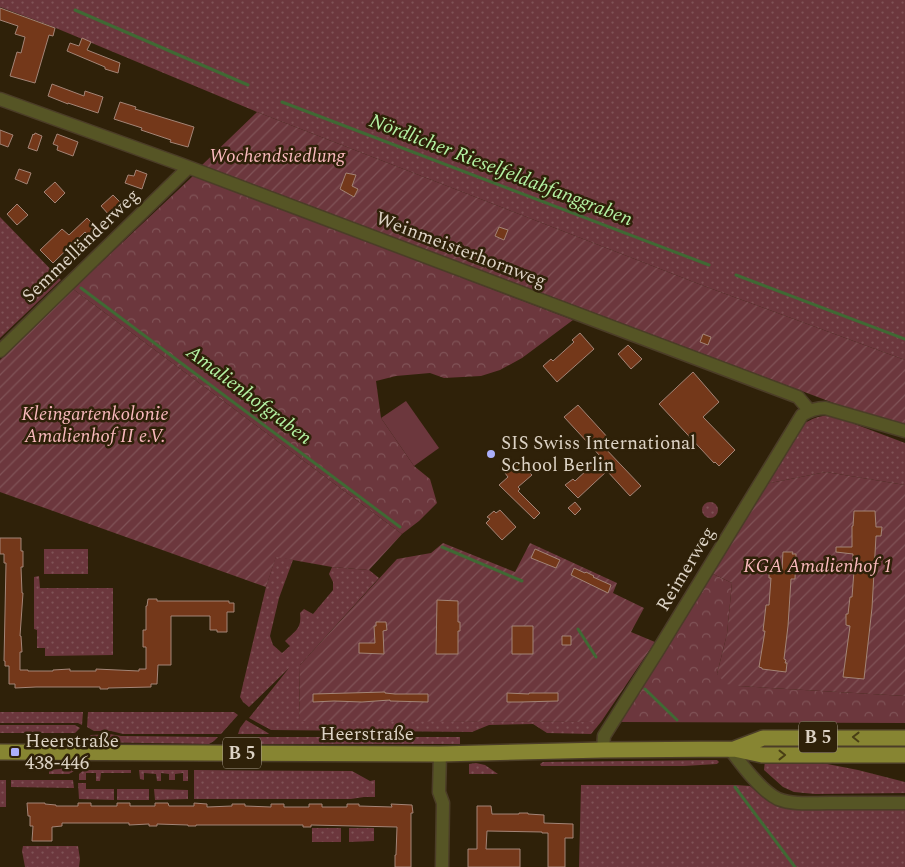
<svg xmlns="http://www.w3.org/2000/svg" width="905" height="867" font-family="Spectral,serif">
	<defs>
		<pattern id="grass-dots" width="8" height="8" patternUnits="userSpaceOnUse" patternTransform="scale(1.25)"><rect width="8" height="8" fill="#6c373d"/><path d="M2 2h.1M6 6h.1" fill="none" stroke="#805357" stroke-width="1.8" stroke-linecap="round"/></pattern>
		<pattern id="forest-crowns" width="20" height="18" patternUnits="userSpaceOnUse" patternTransform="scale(1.25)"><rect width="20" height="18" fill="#6c373d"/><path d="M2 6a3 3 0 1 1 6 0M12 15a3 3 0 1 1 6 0" fill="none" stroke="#805357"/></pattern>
		<pattern id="garden-furrows" width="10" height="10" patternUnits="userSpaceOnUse" patternTransform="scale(1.25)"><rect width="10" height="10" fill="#6c373d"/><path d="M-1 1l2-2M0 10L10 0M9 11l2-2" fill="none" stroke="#805357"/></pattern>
	</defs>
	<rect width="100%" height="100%" fill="#2f2109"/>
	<!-- grass -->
	<path fill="url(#grass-dots)" d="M0,0H905V360L704,286L257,112L51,26L0,7Z
		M0,217L61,280L0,338Z
		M831,415L905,443V485L826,472L765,484L802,425C812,418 819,416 831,415Z
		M702 510a8 8 0 1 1 16 0a8 8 0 1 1-16 0Z
		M44,549H88V574H44Z
		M276,556L293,560L279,598L270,636L273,645L282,653L290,646L285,641C295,631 302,629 300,613L304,609L313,614L333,590V582L329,574L332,567L369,570L379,578L300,665L299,720L601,722L591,734L547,733L533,724L489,725L472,732L271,730L249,718L289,668L249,707L243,702L240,697L266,587Z
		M39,576L40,588H113V655L45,656V648H37V630L34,629V577Z
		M0,712H83L82,725L78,723H0Z
		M88,712H234L238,715L221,734H123L111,731H94L87,727Z
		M246,720L268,733L269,734H238L240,728Z
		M0,725H75L80,728L75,733H0Z
		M110,734L121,736L218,737L214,741L209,744L84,742L91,735Z
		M238,737H460V744H247L241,742Z
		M717,760L719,762L717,764L684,766H541L540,764L543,762Z
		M765,760L817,762L858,770L905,782V793L815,794L794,792L783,787L764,770Z
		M476,763L485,765L498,774H469V764Z
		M74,766V771L69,774H49V770L60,769Z
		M84,770H131V773H101L100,781H96V773H86V780H79V774Z
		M139,770H188V781H183V773L175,774V780H169V774L161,773V781H157L156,774L144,773V780L140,779Z
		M194,770L352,771L370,781L375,780V797H364L351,799H194Z
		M0,780H6V807H0Z
		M11,780H73L74,788L11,787Z
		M78,783H86V789H114V800L79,799Z
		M581,785H736L750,786L768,801L780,807L792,808H905V867H579Z
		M117,789H149V800H117Z
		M154,789L188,790V799L155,800Z
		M312,828H341V842H312Z
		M349,828H374V841L349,842Z
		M23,846H78L80,859L79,867H25L22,851Z"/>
	<!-- forest -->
	<path fill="url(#forest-crowns)" d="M194,175L573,320L522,358L500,370L481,376L444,378L430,373L396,376L376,381L381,418L414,466L430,479L437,503L419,521L402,534L73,289Z
		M711,573L732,583L727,634L717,674L739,686L905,696V723L621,722Z"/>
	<!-- garden -->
	<path fill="url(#garden-furrows)" d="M257,112L704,286L905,360V430L202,165Z
		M73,289L402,534L369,570L332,567L276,557L266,587L0,492V360Z
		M826,472L905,485V696L739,686L726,684L717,674L727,634L732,583L711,573L765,484Z
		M443,543L515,572L530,543L617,583L613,593L644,608L631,632L655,642L601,722L299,721L300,665L397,559L431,553Z"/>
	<!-- pitch -->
	<path fill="#6c373d" d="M406,401L439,448L414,466L381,418Z"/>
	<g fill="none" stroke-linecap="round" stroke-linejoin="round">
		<!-- stream -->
		<path stroke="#406934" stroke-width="3" d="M75,10L248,85
			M282,102L709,265
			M736,275L905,339
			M81,288L400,527
			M442,547L522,581
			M578,629L596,657
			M645,689L677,720
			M735,787L795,867"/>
	</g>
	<!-- building -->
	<path fill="#74381a" stroke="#a38476" d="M0,8L55,28L53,36L49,35L35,83L10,76L17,52L21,53L25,37L15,34L18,26L0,20Z
		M82,38L91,42L87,50L120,63L118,73L105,69V67L67,51L70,43L79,46Z
		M52,84L84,96L85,91L103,97L98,113L68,103V104L48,96Z
		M120,102L136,107L135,109L194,127L188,147L170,142L171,140L141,130L142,128L114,119Z
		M0,130L13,135L8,147L0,144Z
		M35,133L42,136L37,151L28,148L33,134L34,135Z
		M57,134L78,142L73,156L57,150L58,146L53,144Z
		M19,169L31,173L27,184L15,179Z
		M136,170L147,174L142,189L125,183L128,175L134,176Z
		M346,173L356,175L352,186L358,189L354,197L340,189Z
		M55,182L65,193L55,203L44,192Z
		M113,195L121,203L110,216L101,206Z
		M17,204L28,215L17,225L7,214Z
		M87,218L97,228L89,236L85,232L53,263L40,250L62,229L69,235Z
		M499,227L508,230L504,240L495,236Z
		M580,333L594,349L557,382L543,366L551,359L553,361L574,342L572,340Z
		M703,334L711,337L708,345L700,342Z
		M628,345L642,359L631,369L618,354Z
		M693,372L719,402L703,417L735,450L719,466L715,462L714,463L659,404Z
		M578,405L610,440L603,446L641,486L630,496L607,471L578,498L565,485L573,479L575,481L601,457L564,417Z
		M518,461L532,475L518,487L520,489L518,491L540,513L534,519L499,485L508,477L505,473Z
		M575,502L581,509L575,515L568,508Z
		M500,510L516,527L502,540L486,523L490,519L487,517L494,511L496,513Z
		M854,511H875L876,527H882L881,536H876L872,608L864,679L843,677L850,626L846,625V614H848L850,597H852L854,571H852L853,554L836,552V547H852V526H853Z
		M0,538H21V551H23V567H21L22,593H23L20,636H21L22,652H20V670H28V671H53V670L70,669V671H96V669L139,671V669H146V647H143V630H146V606H147L148,599H157V601H229V603H234V612H227V632H217V630H210V616H171V665H158L157,684H151V687L108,688V689H100V687H36L15,688V684H9V666H5V661H4L6,563H4V554H0Z
		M535,549L560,560L556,568L531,558Z
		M783,552H793L792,554H796L795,579H791L788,626L784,659L786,660L785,663H787L786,672L762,669V668L759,667L765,631H763L766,605H769L771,578H769V570H782Z
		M574,568L585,573L586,572L594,576L593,577L611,585L608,593L571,575Z
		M437,600L458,601V622H460V631H458V654H436Z
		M376,622H386L387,630L383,631L384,654L359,653V643H375L374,626H376Z
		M512,626H533V654H512Z
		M562,636H571V645H562Z
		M385,692V693L395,694H428V702L390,701V700L362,702L334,701L313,702V694Z
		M507,693L529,694V693H558V701L520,702H507Z
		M27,803H45V804L56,805V806H78V803H91V806H117V803H130V806H155V803H168L169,806H194V803L207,804V807L232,806V804H245V806L271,807V804H284V807H309V804H322V807H347V804H359V806L392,807L391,804L412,805L413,813H411V867H395V855H396L397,827L311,825V827H303V825H196V826H188V825L157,824V826H149V824L129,825V823H62V826L52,827V841H32L33,826H30V816H28Z
		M477,806H491L492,814H519V813H528V814L544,815V823L573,824V838H565V867H548V833H542V832L487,831L486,849H520V867H468V849H477Z"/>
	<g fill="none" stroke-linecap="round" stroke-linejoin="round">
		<!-- minor casing -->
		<g stroke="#4b3d27" stroke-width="15">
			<path id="minor" d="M0,99L180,164L798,397L809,410
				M0,351L188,168
				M730,749C741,764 761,791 778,799C793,805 812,803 828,803C853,803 879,803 905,803
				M603,750L604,736L657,652L802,415C810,410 816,408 825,408L905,431
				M440,754L439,792L443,803L442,867"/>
		</g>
		<!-- major casing -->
		<g stroke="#4b3d27" stroke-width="18">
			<path id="major" d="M734,749L763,738H905
				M0,752L440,754L603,750L734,749L762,755H905"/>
		</g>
		<!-- minor -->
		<use href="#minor" stroke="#565525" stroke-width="12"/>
		<!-- major -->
		<use href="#major" stroke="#878532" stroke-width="15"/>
	</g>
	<!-- one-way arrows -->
	<defs><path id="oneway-chevron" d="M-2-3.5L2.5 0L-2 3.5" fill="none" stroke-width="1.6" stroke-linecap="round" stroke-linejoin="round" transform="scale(1.25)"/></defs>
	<g stroke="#493f15">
		<use href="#oneway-chevron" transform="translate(856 737) rotate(-179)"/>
		<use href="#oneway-chevron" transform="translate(782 755)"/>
	</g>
	<!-- markers -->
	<g fill="#abaffb" stroke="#2f2109" stroke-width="2">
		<circle cx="491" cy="454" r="5"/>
		<rect x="10" y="747" width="10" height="10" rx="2.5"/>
	</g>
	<g text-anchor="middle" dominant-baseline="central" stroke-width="5" stroke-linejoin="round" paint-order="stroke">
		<!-- shield labels -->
		<g fill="#2f2109" stroke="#a89d8c" stroke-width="1">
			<rect x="799" y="721.5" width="38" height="31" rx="4"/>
			<rect x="223" y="737.5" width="38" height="31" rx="4"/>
		</g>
		<g font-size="18" font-weight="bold" fill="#dcd2c4">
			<text x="818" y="737">B 5</text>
			<text x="242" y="753">B 5</text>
		</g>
		<!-- park labels -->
		<g font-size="19" font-style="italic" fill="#f9b9bd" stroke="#2f2109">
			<text x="277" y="156">Wochendsiedlung</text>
			<text x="95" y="414">Kleingartenkolonie<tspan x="95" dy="22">Amalienhof II e.V.</tspan></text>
			<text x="818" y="566">KGA Amalienhof 1</text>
		</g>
		<!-- street labels -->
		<g font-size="19" fill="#dcd2c4" stroke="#2f2109">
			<text transform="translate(81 246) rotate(-44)">Semmelländerweg</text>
			<text transform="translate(461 250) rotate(21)">Weinmeisterhornweg</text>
			<text transform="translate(686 569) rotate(-59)">Reimerweg</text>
			<text x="367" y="734">Heerstraße</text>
		</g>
		<!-- poi labels -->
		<g font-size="19" fill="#dcd2c4" stroke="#2f2109" text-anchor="start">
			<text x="501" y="443">SIS Swiss International<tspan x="501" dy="22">School Berlin</tspan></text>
			<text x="25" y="741">Heerstraße<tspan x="25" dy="22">438-446</tspan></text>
		</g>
		<!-- water labels -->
		<g font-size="20" font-style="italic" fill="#b3f2a2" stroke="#2f2109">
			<text transform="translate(501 170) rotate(21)">Nördlicher Rieselfeldabfanggraben</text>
			<text transform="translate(249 395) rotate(37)">Amalienhofgraben</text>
		</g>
	</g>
</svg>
